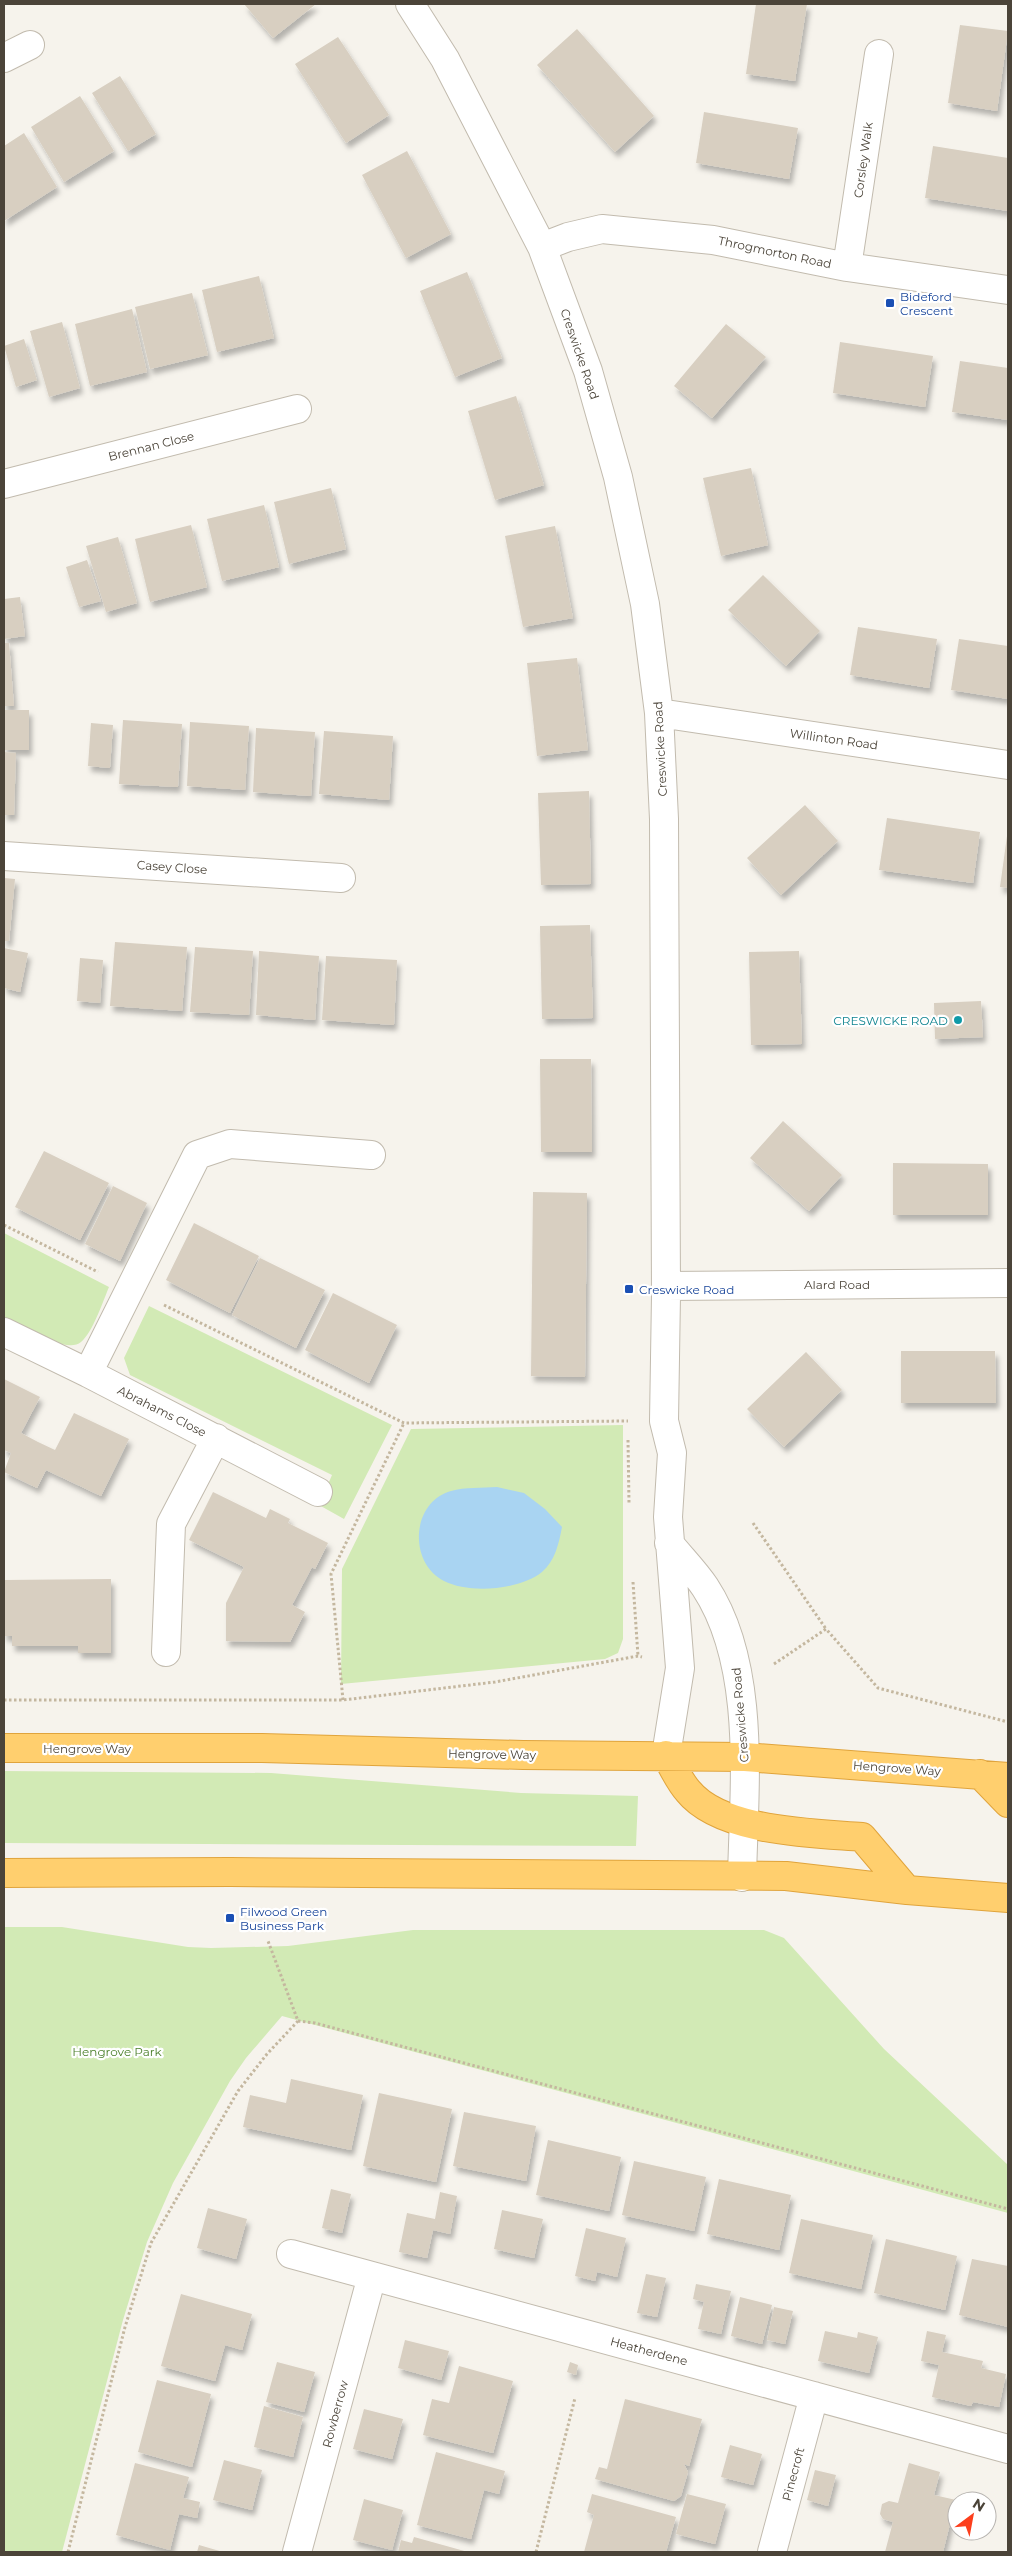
<svg xmlns="http://www.w3.org/2000/svg" width="1012" height="2556" font-family="Montserrat,sans-serif">
	<defs>
		<filter id="shadow"><feDropShadow dx="3" dy="5.5" stdDeviation="2.5" flood-color="#0004"/></filter>
	</defs>
	<rect width="100%" height="100%" fill="#f6f3ec"/>
	<!-- green -->
	<path fill="#d2eab5" d="M4,1233L109,1287C103,1301 93,1332 81,1342C66,1355 20,1325 4,1317Z
		M149,1306L392,1425L344,1519L319,1505L332,1475L130,1375L124,1358Z
		M623,1425V1639L618,1653L605,1659L341,1684L342,1569L411,1429Z
		M4,1771L271,1773L521,1793L638,1796L636,1846L4,1843Z
		M4,1927H62L188,1947L211,1948L288,1946L413,1930H764L784,1938L884,2049L1008,2165V2213L282,2016L246,2058L230,2081L173,2183L147,2242L123,2320L62,2552H4Z"/>
	<!-- water -->
	<path fill="#a9d4f2" d="M497,1487L524,1493L545,1509L562,1527C559,1543 555,1561 542,1572C520,1590 469,1594 444,1581C408,1563 411,1502 451,1491C465,1487 482,1488 497,1487Z"/>
	<!-- building -->
	<path fill="#d8cfc1" filter="url(#shadow)" d="M244,4H316L273,38Z
		M756,4H807L795,81L746,74Z
		M960,25L1008,31L997,111L948,103Z
		M577,29L654,116L615,152L537,65Z
		M338,37L389,115L346,143L295,64Z
		M120,76L156,134L128,151L92,93Z
		M80,96L114,151L64,182L31,127Z
		M704,112L798,128L789,179L696,163Z
		M24,133L57,187L4,221V146Z
		M933,146L1008,158V211L925,198Z
		M407,151L451,234L406,258L362,175Z
		M467,272L502,358L455,377L420,291Z
		M259,276L274,338L217,352L202,290Z
		M192,293L208,355L150,369L135,307Z
		M132,309L147,372L90,386L75,324Z
		M62,322L80,388L49,397L30,331Z
		M726,324L766,357L712,418L674,386Z
		M24,339L37,380L16,387L4,346Z
		M840,342L933,356L925,407L833,393Z
		M960,361L1008,368V420L952,412Z
		M516,396L544,485L495,500L468,411Z
		M751,468L768,545L721,556L703,478Z
		M331,488L346,549L289,564L274,502Z
		M264,505L279,567L222,581L207,519Z
		M191,525L207,587L150,602L135,539Z
		M555,526L573,618L523,627L505,536Z
		M118,537L137,603L106,612L86,546Z
		M87,560L101,601L79,607L66,567Z
		M763,575L820,631L786,666L728,610Z
		M20,597L25,636L4,639V599Z
		M858,627L937,639L929,688L850,675Z
		M959,639L1008,646V699L951,690Z
		M4,643H9L14,706H4Z
		M577,658L588,750L537,756L527,663Z
		M4,710H29V750H4Z
		M123,720L182,724L178,787L119,784Z
		M190,722L249,726L245,790L187,786Z
		M91,723L113,725L110,768L88,766Z
		M256,728L315,732L311,796L253,792Z
		M324,731L393,736L389,800L319,794Z
		M4,752L16,753L14,815H4Z
		M589,791L591,884L541,885L538,793Z
		M805,805L838,841L781,895L747,858Z
		M887,818L980,832L973,883L879,870Z
		M1007,836L1008,837V888L1000,887Z
		M4,878L15,879L9,941H4Z
		M590,925L593,1018L542,1019L540,926Z
		M115,942L187,947L182,1011L110,1006Z
		M195,947L253,951L249,1015L190,1012Z
		M4,948L28,953L20,992L4,988Z
		M259,951L319,956L315,1020L256,1015Z
		M799,951L802,1044L751,1045L749,952Z
		M326,956L397,960L394,1025L322,1020Z
		M80,958L103,960L100,1003L77,1001Z
		M981,1001L983,1037L935,1039L934,1003Z
		M540,1059H591L592,1152H541Z
		M783,1121L842,1175L809,1211L750,1158Z
		M44,1151L109,1183L80,1240L15,1207Z
		M893,1163L988,1164V1215H893Z
		M113,1186L147,1203L120,1261L85,1244Z
		M533,1192L587,1193L585,1377L531,1376Z
		M194,1223L259,1256L230,1313L166,1280Z
		M260,1258L325,1290L296,1348L232,1315Z
		M333,1293L397,1325L369,1383L305,1350Z
		M901,1351H995L996,1403H901Z
		M806,1352L842,1390L784,1447L747,1409Z
		M4,1379L40,1397L21,1433L38,1442L55,1450L74,1413L129,1439L101,1496L46,1470L37,1488L4,1472L11,1453L4,1450Z
		M213,1492L266,1518L270,1509L290,1519L288,1523L328,1543L315,1569L312,1567L292,1605L305,1612L290,1642L226,1641V1603L244,1567L189,1540Z
		M111,1579V1653H78V1646H12V1636H4V1580Z
		M291,2079L363,2095L351,2150L243,2127L250,2095L286,2103Z
		M379,2093L452,2109L436,2182L363,2166Z
		M464,2112L536,2126L526,2181L453,2166Z
		M548,2140L621,2157L609,2211L536,2195Z
		M634,2161L706,2177L694,2231L622,2215Z
		M719,2179L791,2195L779,2250L707,2234Z
		M331,2189L351,2194L342,2233L322,2228Z
		M440,2192L457,2196L450,2234L433,2230L427,2258L399,2252L407,2213L435,2219Z
		M208,2208L247,2219L236,2259L197,2248Z
		M502,2210L543,2219L534,2258L494,2249Z
		M801,2219L873,2235L861,2289L789,2273Z
		M586,2228L626,2238L617,2277L597,2272L595,2281L575,2276Z
		M886,2239L957,2256L945,2310L874,2293Z
		M972,2259L1008,2266V2327L959,2315Z
		M646,2274L666,2278L657,2317L637,2313Z
		M696,2284L731,2291L721,2334L698,2329L704,2302L693,2299Z
		M181,2294L252,2314L242,2350L225,2345L215,2381L161,2366Z
		M740,2297L772,2305L762,2344L731,2336Z
		M774,2307L793,2311L785,2344L767,2340Z
		M825,2331L857,2338L858,2332L878,2337L869,2373L818,2361Z
		M927,2331L946,2335L942,2352L983,2361L981,2368L1006,2374L999,2407L973,2402L971,2406L932,2397L939,2365L921,2361Z
		M405,2340L449,2351L441,2380L398,2368Z
		M277,2362L315,2372L304,2412L266,2402Z
		M570,2362L578,2365L576,2375L567,2372Z
		M459,2366L513,2381L493,2453L423,2435L432,2399L449,2403Z
		M157,2380L211,2394L192,2467L138,2452Z
		M625,2399L702,2419L689,2466L684,2464L688,2472L681,2496L674,2501L595,2479L599,2467L607,2469Z
		M264,2406L303,2417L293,2457L254,2447Z
		M364,2409L403,2419L392,2459L353,2449Z
		M730,2445L762,2454L753,2485L721,2477Z
		M436,2452L505,2471L499,2494L484,2490L471,2539L417,2525Z
		M224,2460L262,2470L252,2510L213,2500Z
		M135,2463L189,2477L183,2498L200,2502L197,2518L179,2514L170,2550L116,2535Z
		M909,2463L940,2472L934,2495L956,2500L943,2552H885L893,2522L883,2519L880,2514L882,2504L889,2501L898,2503Z
		M815,2470L836,2475L828,2506L807,2500Z
		M592,2494L676,2517L666,2552H584L594,2515L587,2512Z
		M687,2494L726,2504L715,2544L676,2534Z
		M364,2499L403,2510L392,2550L353,2540Z
		M414,2537L468,2552H398L401,2540L412,2543Z
		M199,2545L223,2552H197Z"/>
	<g fill="none" stroke-linecap="round" stroke-linejoin="round">
		<!-- minor casing -->
		<g stroke="#c2bbae" stroke-width="30">
			<path id="minor" d="M410,4L445,59L542,247L588,371L618,477L645,604L659,713L664,819L666,1295L664,1421L672,1453L668,1517L680,1668L666,1755
				M4,58L30,45
				M542,247L568,237L602,229L713,240L847,267L1008,290
				M847,267L879,54
				M4,484L297,409
				M659,713L1008,765
				M4,856L341,878
				M666,1286L1008,1283
				M4,1332L88,1373L318,1492
				M88,1373L197,1155L230,1144L371,1155
				M669,1543C681,1558 695,1572 705,1587C757,1666 744,1787 742,1877
				M166,1652L171,1524L216,1438
				M291,2254L1008,2449
				M297,2552L372,2276
				M772,2552L814,2396"/>
		</g>
		<!-- highway casing -->
		<g stroke="#e0a43c" stroke-width="30">
			<path id="highway" d="M4,1748H262L523,1755L745,1757L1008,1777
				M666,1755C673,1767 679,1781 688,1791C721,1832 813,1833 862,1837L907,1890
				M980,1774L1008,1803
				M4,1873L230,1872L786,1876L907,1890L1008,1898"/>
		</g>
		<!-- path -->
		<path stroke="#c4b79f" stroke-width="3" stroke-dasharray="2.5 2.5" stroke-linecap="butt" d="M4,1225L98,1272
			M164,1305L404,1423L628,1421
			M628,1440L629,1503
			M753,1523L826,1629
			M633,1582L638,1656
			M774,1664L826,1629L878,1688L1008,1722
			M4,1700H343L495,1682L638,1656L642,1657
			M343,1700L331,1574L404,1423
			M298,2021L315,2023L1008,2209
			M68,2552L125,2327L151,2243L238,2091L267,2054L298,2021L268,1941
			M536,2552L575,2398"/>
		<!-- minor -->
		<use href="#minor" stroke="#fff" stroke-width="28"/>
		<!-- highway -->
		<use href="#highway" stroke="#ffcf6e" stroke-width="28"/>
	</g>
	<!-- markers -->
	<g fill="#1a4fb4" stroke="#fff" stroke-width="2">
		<rect x="885" y="298" width="10" height="10" rx="2.5"/>
		<rect x="624" y="1284" width="10" height="10" rx="2.5"/>
		<rect x="225" y="1913" width="10" height="10" rx="2.5"/>
	</g>
	<circle fill="#0f9aa8" stroke="#fff" stroke-width="2" cx="958" cy="1020" r="5"/>
	<g text-anchor="middle" dominant-baseline="central" stroke-width="4.5" stroke-linejoin="round" paint-order="stroke">
		<!-- street labels -->
		<g font-size="12" fill="#4b4439" stroke="#fff">
			<text transform="translate(863 160) rotate(-82)">Corsley Walk</text>
			<text transform="translate(775 252) rotate(12)">Throgmorton Road</text>
			<text transform="translate(580 354) rotate(71)">Creswicke Road</text>
			<text transform="translate(151 446) rotate(-14)">Brennan Close</text>
			<text transform="translate(834 739) rotate(8)">Willinton Road</text>
			<text transform="translate(660 749) rotate(-93)">Creswicke Road</text>
			<text transform="translate(172 867) rotate(4)">Casey Close</text>
			<text x="837" y="1284">Alard Road</text>
			<text transform="translate(162 1411) rotate(27)">Abrahams Close</text>
			<text transform="translate(740 1715) rotate(-95)">Creswicke Road</text>
			<text x="87" y="1748">Hengrove Way</text>
			<text transform="translate(492 1754) rotate(1)">Hengrove Way</text>
			<text transform="translate(897 1768) rotate(4)">Hengrove Way</text>
			<text transform="translate(649 2351) rotate(15)">Heatherdene</text>
			<text transform="translate(335 2414) rotate(-75)">Rowberrow</text>
			<text transform="translate(793 2474) rotate(-75)">Pinecroft</text>
		</g>
		<!-- transit labels -->
		<g font-size="12" fill="#164399" stroke="#fff" text-anchor="start">
			<text x="900" y="296">Bideford<tspan x="900" dy="14">Crescent</tspan></text>
			<text x="639" y="1289">Creswicke Road</text>
			<text x="240" y="1911">Filwood Green<tspan x="240" dy="14">Business Park</tspan></text>
		</g>
		<!-- culture labels -->
		<g font-size="12" fill="#0d838f" stroke="#fff" text-anchor="end">
			<text x="948" y="1020">CRESWICKE ROAD</text>
		</g>
		<!-- park labels -->
		<g font-size="12" fill="#4a7f2a" stroke="#fff">
			<text x="117" y="2051">Hengrove Park</text>
		</g>
	</g>
	<!-- border -->
	<rect width="1012" height="2556" fill="none" stroke="#4b4439" stroke-width="10"/>
	<!-- north arrow -->
	<g transform="translate(972 2516) rotate(32)"><circle r="24" fill="#ffffff" stroke="#b7b4b0"/>
	<path d="M0-4L9 19L0 12L-9 19Z" fill="#fc3f1d"/>
	<text y="-8" font-size="14" font-weight="bold" text-anchor="middle" fill="#4b4439">N</text>
	</g>
</svg>
